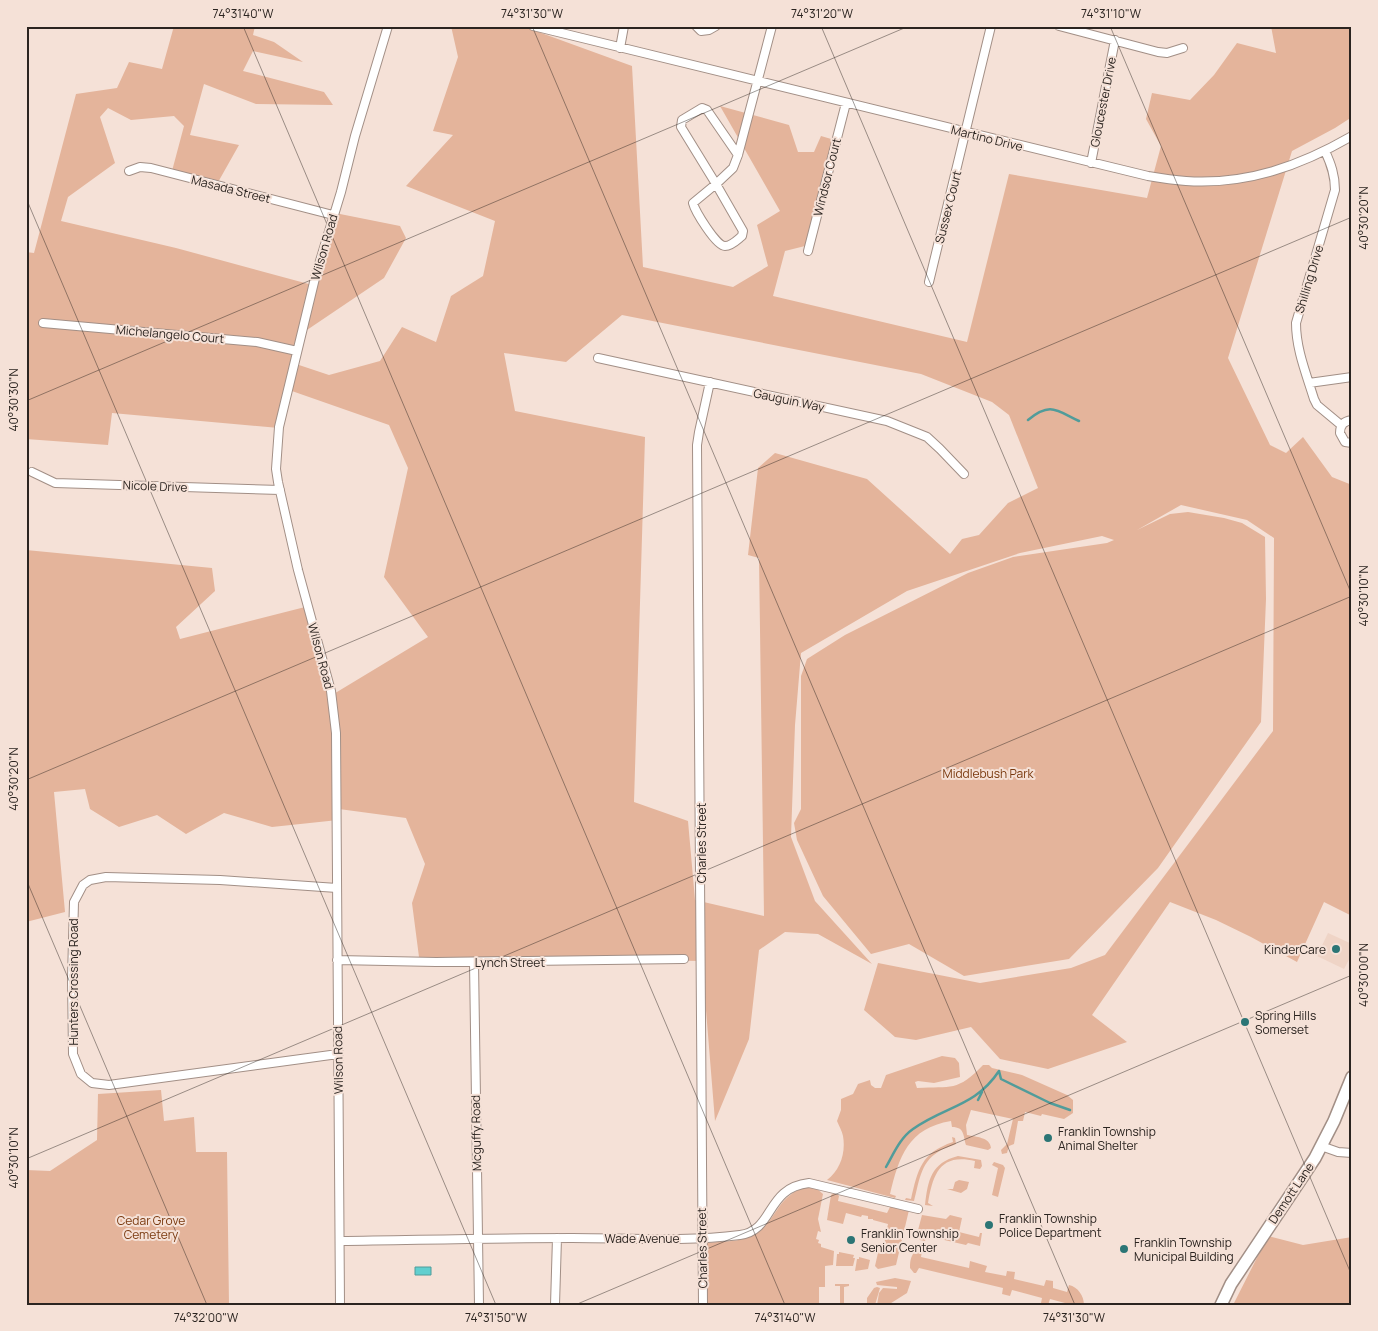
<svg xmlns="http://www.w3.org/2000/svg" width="1378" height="1331" font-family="Manrope,sans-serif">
	<rect width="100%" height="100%" fill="#f5e1d7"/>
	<!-- built -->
	<path fill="#efd4c6" d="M1328,933L1352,944V954L1344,969L1317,956Z"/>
	<!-- green -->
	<path fill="#e4b49b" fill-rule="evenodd" d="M174,26H255L253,35L274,42L303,62L253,51L243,71L324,92L333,105L256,104L204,84L190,135L239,145L217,184L172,171L184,126L174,116L131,120L108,108L100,117L115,163L68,197L61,221L176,248L316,286L335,213L400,226L406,238L384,278L304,332L296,364L329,375L380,361L402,327L436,342L451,296L483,276L495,221L406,186L453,135L433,131L458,57L451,26H522L632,66L643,267L733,287L768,266L757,225L780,211L720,106L789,125L798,152H814L821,136L838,141L813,244L785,251L773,296L967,342L1009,174L1147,198L1161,146L1146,119L1152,93L1190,100L1214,75L1237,43L1276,53L1271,26H1352V117L1335,128L1292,151L1228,358L1270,445L1286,453L1303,437L1332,477L1352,485V916L1324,902L1297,962L1251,937L1216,920L1170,902L1092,1015L1127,1042L1048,1069L1000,1059L971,1027L916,1040L895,1037L864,1010L878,963L980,983L1071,968L1105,955L1273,731L1274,538L1247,520L1181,505L1137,530L1170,514L1188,512L1224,518L1242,523L1265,537L1266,599L1261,722L1158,868L1069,959L964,976L909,944L871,954L823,896L797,840L794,823L801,809V676L807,659L845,635L968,573L1013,557L1107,543L1114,540L1102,536L1020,553L907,591L801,653L795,725L791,837L815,901L872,964L818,934L785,932L759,950L749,1039L715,1121L702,961L419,957L412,903L425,864L406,818L339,809L338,820L272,827L224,813L186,834L157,815L119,827L90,809L85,789L54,792L65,912L26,922V550L212,568L215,591L176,627L180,639L309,606L332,695L428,637L384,577L408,468L389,425L289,390L279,428L112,413L108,445L26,439V252L34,253L76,94L117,88L129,62L162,69ZM622,315L921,374L992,402L1009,415L1038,488L1008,503L979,535L962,539L950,554L867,479L775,453L758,468L748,555L759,558L764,916L695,900L688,821L634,802L645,437L515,411L504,353L566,362Z
		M942,1056L955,1058L959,1063L960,1077L934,1083L918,1081L915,1082L917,1088C952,1086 957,1092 983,1065H989L992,1068L1022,1075L1067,1095L1073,1100V1113L1064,1119L1042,1114L1041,1116L1025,1112L1023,1121H1018L1014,1144L1009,1146L1007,1153L1002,1154L1001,1150L1007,1144L1013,1119L971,1110L966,1125L967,1135C976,1137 990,1137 991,1148L988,1150L966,1145C963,1136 965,1127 952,1127L951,1121C908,1128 899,1157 890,1194L896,1196L895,1198L827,1180C840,1170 846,1153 843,1136C842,1131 839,1126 837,1121L841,1110V1099L853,1094L858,1084L870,1080L871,1085L875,1088H881L886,1075Z
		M161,1090L164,1121L194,1117L196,1152H227L229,1305H26V1170L50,1171L97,1140L98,1094Z
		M952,1137L955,1138L956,1144C950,1147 943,1148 938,1152C920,1163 919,1183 914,1201L905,1200L906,1198L911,1199C918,1169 921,1153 953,1142Z
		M958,1156L981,1160L982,1166L980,1169L974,1168L975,1161C940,1153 933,1174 928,1203L933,1206L925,1205C928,1180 931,1163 958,1156Z
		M994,1162L1003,1165L1005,1168L998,1197L992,1195L998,1168L992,1165Z
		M959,1180L969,1182L967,1189L961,1193L947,1189H953L955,1182Z
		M802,1188H816L823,1194L818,1219L821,1232L818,1231L816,1239L819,1240L818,1243L821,1244V1247L834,1251L833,1265L825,1266V1287H819V1305H707L705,1243C722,1241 744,1243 758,1232C778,1217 776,1200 802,1188Z
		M836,1192L839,1196L838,1201L887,1213L890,1207L892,1206L909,1210L896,1265L878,1269L875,1266L880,1244L884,1245L888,1224L873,1220V1219H868V1216L862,1215L861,1217L846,1213L843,1224L827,1220L831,1195Z
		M922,1215L946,1219L950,1215L962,1218L959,1232L979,1237L980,1233H982L980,1246L968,1243L966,1245L927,1236L925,1241L920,1240L917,1234Z
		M1268,1236L1303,1245L1352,1237V1305H1233Z
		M920,1249L922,1251L921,1257L969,1268L970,1261L987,1266L985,1272L1006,1276L1007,1271L1015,1272L1014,1279L1044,1286L1046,1280L1053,1281V1288L1067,1292L1069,1285C1078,1287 1084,1296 1084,1305H1065V1303L1050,1299L1048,1305L1041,1303L1042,1298L1012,1290L1010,1296L1002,1294L1003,1288L919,1268L916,1273H914L910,1268C910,1260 911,1252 920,1249Z
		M839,1252L854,1255L853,1258H855L853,1266H836L837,1254H839Z
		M859,1257L870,1260L868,1269L855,1271L857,1259H859Z
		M895,1278L911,1281L907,1293L888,1305H877L879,1293L883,1288L897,1289V1287L877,1285L876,1282Z
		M835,1284H849V1286L844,1287V1305H840V1286H835Z
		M877,1287L880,1288L875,1305H867V1298L874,1288Z"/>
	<!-- water -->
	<path fill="#61cfcf" stroke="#519c9a" d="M415,1267H431V1275H415Z"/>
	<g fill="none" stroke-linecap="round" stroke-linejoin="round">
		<!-- stream -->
		<path stroke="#519c9a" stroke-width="2.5" d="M1028,420C1050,402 1056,410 1079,421
			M999,1071L1001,1079L1050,1103L1070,1110
			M978,1100L982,1092
			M886,1167C894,1153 900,1138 913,1129C945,1106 975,1107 999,1071"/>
		<!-- street casing -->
		<g stroke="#a28f86" stroke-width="10">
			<path id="street" d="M533,26L1148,176C1160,178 1173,180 1186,181C1247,185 1300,166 1352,136
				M696,26L701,31L709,30L716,26
				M1059,26L1158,52L1167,53L1183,48
				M620,48L624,26
				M1325,151C1331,164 1335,175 1335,190L1296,323C1296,349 1306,373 1314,399L1317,405L1341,425
				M738,155L707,110L702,108L682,120L681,127L716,184L733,168L738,155L772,26
				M1091,163L1115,40
				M129,171L140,167L151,168L333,215
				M716,184L743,231L742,236C738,239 732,246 725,246C716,246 695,211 693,203Z
				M808,251L846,103
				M929,282L991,26
				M43,323L257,342L297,351
				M598,358L887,421L927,437L940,449L964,474
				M1309,383L1352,377
				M1352,420C1344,421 1340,425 1340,433L1345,442L1352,443
				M32,472L55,483L280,490
				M337,888L220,880L106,877L90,880L83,885L74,902L72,978L73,1054L81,1074L92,1083L109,1085L338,1054
				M337,960L436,962L684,959
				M474,962L479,1305
				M1321,1146L1338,1152L1352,1153
				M340,1241C418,1240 495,1238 572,1238C628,1238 685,1242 740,1235C775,1230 765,1188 809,1183L918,1209
				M340,1305L336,733L331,691L298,570L278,482L276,469L279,427L316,274L341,192L355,136L388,26
				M555,1305L557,1238
				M703,1305L697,445L699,432L710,382"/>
		</g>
		<!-- secondary casing -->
		<g stroke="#a28f86" stroke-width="14">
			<path id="secondary" d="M1221,1305L1231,1284L1315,1158L1334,1121L1352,1077"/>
		</g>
		<!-- street -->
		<use href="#street" stroke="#fff" stroke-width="8"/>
		<!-- secondary -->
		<use href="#secondary" stroke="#fff" stroke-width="11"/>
	</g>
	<!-- ticks -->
	<path fill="none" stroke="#2b2420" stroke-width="1" stroke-opacity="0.45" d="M243,26L785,1305M532,26L1075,1305M821,26L1352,1276M1110,26L1352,595M26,198L496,1305M26,401L909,26M26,780L1352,217M26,879L207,1305M26,1159L1352,596M575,1305L1352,975"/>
	<!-- markers -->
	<g fill="#2b7575" stroke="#f5e1d7" stroke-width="2">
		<circle cx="1336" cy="949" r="5"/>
		<circle cx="1245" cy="1022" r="5"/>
		<circle cx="1048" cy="1138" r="5"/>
		<circle cx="989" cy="1225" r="5"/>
		<circle cx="851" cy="1240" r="5"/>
		<circle cx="1124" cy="1249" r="5"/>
	</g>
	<g text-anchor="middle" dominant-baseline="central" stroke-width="4" stroke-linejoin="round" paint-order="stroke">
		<!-- street labels -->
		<g font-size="12" fill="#2b2420" stroke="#f5e1d7">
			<text transform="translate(1103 102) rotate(-79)">Gloucester Drive</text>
			<text transform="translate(987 138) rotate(14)">Martino Drive</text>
			<text transform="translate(827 177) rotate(-76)">Windsor Court</text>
			<text transform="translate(231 189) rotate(14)">Masada Street</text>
			<text transform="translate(948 207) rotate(-76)">Sussex Court</text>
			<text transform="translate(324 247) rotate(-74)">Wilson Road</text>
			<text transform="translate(1309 279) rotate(-73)">Shilling Drive</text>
			<text transform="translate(170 334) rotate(5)">Michelangelo Court</text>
			<text transform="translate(789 400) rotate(12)">Gauguin Way</text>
			<text transform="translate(155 486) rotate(2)">Nicole Drive</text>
			<text transform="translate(321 656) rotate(75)">Wilson Road</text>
			<text transform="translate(701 843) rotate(-90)">Charles Street</text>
			<text x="510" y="962">Lynch Street</text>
			<text transform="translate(73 982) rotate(-90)">Hunters Crossing Road</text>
			<text transform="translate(338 1060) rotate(-91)">Wilson Road</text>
			<text transform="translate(476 1133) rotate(-91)">Mcguffy Road</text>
			<text transform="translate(1291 1193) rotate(-56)">Demott Lane</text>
			<text x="642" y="1238">Wade Avenue</text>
			<text transform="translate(702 1248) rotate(-91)">Charles Street</text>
		</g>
		<!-- park labels -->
		<g font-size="12" fill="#7a390e" stroke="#f5e1d7">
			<text x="988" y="773">Middlebush Park</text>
			<text x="151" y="1220">Cedar Grove<tspan x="151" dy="14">Cemetery</tspan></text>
		</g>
		<!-- poi labels -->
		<g font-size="12" fill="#2b2420" stroke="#f5e1d7" text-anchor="start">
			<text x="1326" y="949" text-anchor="end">KinderCare</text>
			<text x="1255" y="1015">Spring Hills<tspan x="1255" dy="14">Somerset</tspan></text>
			<text x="1058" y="1131">Franklin Township<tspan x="1058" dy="14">Animal Shelter</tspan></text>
			<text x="999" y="1218">Franklin Township<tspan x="999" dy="14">Police Department</tspan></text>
			<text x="861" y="1233">Franklin Township<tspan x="861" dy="14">Senior Center</tspan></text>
			<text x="1134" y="1242">Franklin Township<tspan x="1134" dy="14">Municipal Building</tspan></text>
		</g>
	</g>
	<!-- border -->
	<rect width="1378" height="1331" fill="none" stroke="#f5e1d7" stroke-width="55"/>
	<rect x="28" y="28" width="1322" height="1276" fill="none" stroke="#2b2420" stroke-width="2"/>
	<g font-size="12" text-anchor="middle" fill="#2b2420">
		<text x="243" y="18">74°31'40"W</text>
		<text x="532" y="18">74°31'30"W</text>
		<text x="822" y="18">74°31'20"W</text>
		<text x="1111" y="18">74°31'10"W</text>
		<text transform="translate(1364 218) rotate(-90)" y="4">40°30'20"N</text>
		<text transform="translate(14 400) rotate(-90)" y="4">40°30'30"N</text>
		<text transform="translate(1364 596) rotate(-90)" y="4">40°30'10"N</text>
		<text transform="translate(14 779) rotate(-90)" y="4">40°30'20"N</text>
		<text transform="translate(1364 975) rotate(-90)" y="4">40°30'00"N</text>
		<text transform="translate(14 1158) rotate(-90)" y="4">40°30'10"N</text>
		<text x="206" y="1322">74°32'00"W</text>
		<text x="496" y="1322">74°31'50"W</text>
		<text x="785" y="1322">74°31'40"W</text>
		<text x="1074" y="1322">74°31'30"W</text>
	</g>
</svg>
